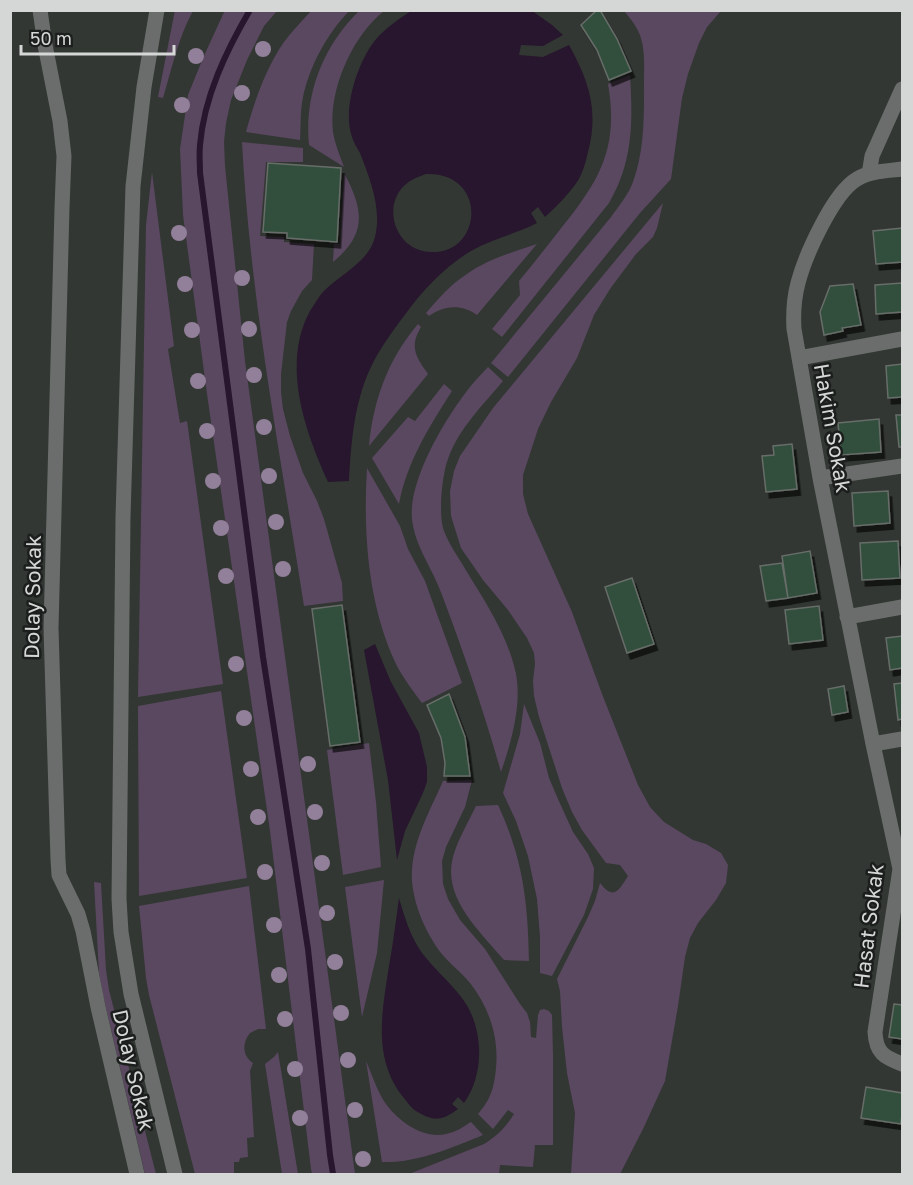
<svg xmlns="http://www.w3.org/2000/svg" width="913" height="1185" font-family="'Golos Text',sans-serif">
	<defs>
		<filter id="shadow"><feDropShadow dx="3.5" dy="6" stdDeviation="0" flood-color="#0009"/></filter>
	</defs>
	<rect width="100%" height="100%" fill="#323733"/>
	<!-- green -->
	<path fill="#5a4860" d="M175,10L193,11C178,38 172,68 163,98L158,97Z
		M225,10L277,11L264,26L247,60L231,100L226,123L224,142L225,166L245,361L355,1174H312L311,1169L270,831L208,401L183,215L180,149L188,95L203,58Z
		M311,11H349C327,34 310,65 303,97C300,111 301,126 300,140L246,132C254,102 266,68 284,42C292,31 302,21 311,11Z
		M359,11H384C352,36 328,91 333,132C335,144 340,156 344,167L309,145C304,95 323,46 359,11Z
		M624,11H721L707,27L699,43L688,74L682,98L671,179L640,213L508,377L491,363L611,217C619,206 628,195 633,182C645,149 644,114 644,80C644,66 645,52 641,38C638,28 631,19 624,11Z
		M630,75C633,122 633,162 609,203L502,337L492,329L520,295L519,281C534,263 548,245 562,227C600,180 619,147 608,84Z
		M242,142L303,148V162H266L260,236L284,237V242L314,244L312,280L302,291L291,311L287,322L281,374V392L283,409L290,436L303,473L317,501L324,519L342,583L343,601L304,606C280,452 250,298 242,142Z
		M152,172L174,346L168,349L180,423L187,421L223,684L138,697L146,225Z
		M344,173C364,210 367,234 333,262L334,244H340Z
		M663,203L657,228L653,237L636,254L610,289L594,315L577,358L551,402L538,429L523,475V494L528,514L572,612L602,694L638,785L650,807L664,822L693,840L706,844L721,853L728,865L726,883L716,900L698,923L690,938L685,957L678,1006L665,1081L643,1129L620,1174H571L575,1113L567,1073L562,1027L560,991L557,979L588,917L595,901L600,883C614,901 619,890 628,876L620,865L606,863L582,830L572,812L562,788L539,717L534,696L533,681L535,664L534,653L527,638L508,610L483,580L461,548L451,516L450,491L454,471L460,456L493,408Z
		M537,244L477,315C462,304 444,305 429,316L426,313C438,299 451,284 467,274C488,259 513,252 537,244Z
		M418,324L421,327C409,347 416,357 428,374L369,446C373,401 388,359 418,324Z
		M488,367L503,381C483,405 459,428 448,459C442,475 438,515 444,531C449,544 457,555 464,567C484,600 508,635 516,674C522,705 511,743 501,772C484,712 464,653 442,595C433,569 415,547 412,519C408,480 446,417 470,387C475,380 482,374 488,367Z
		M444,384L452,391C429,427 407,462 399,504L372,458L408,417L415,421Z
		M367,468L400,526L408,549L425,581L462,683L422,703C413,691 403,678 396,664C368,605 363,533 367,468Z
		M221,691L247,878L139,896L138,706Z
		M524,704L540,743L549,778L558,799L573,832L588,854L594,868L593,889L584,915L552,976L540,973V937L537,899L528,856L516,821L503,793L520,734Z
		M369,743L376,802L381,867L343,875L327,750Z
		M472,780L465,807L446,847L442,861L443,884L448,899L460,920L485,949L520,1004L527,1013L530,1022L531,1037L536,1038L538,1015L540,1010L544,1009L549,1011L552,1015L553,1055V1145H535L533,1167L500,1165L499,1174H409L484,1144C497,1136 506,1127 514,1114L508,1110L493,1129L478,1114C491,1099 494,1088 496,1068C499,1037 489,1007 470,983C461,972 450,964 441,953C426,933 414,906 412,881C410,845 429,813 443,781Z
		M498,805C523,859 528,902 529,961L504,960C480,931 442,898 453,857C458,839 468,823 476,806Z
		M384,880L377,953L362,1017L345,887Z
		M94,882L101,883L106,970L109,990L156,1174H145L103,995L99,973Z
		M249,886L266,1029H258L250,1033C242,1043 242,1056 253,1063L250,1071L254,1137L247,1138L248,1157L240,1158L239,1162H234V1173L226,1174H195L149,995L146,978L139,906Z
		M278,1052L298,1174H282L265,1064L274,1057Z
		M366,1061C371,1072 375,1085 381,1096C392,1117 421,1140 446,1134C456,1132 463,1127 471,1122L483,1135C451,1148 418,1163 382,1162Z"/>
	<!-- water -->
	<path fill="#27162d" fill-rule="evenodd" d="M413,10H531L552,25L563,35L543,46L521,45L519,55L543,57L569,45C589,81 599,111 588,152C586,161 583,171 579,179C570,193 557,206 545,217L538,207L531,213L537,223C514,235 487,240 466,254C443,269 423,290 407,312C394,329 379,349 370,369C354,404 351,443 349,481L328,482C305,431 281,364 310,311C315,304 319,295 326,289C343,273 369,261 375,237C382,209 370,179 360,153C357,148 354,143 352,137C342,109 358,60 377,38C386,28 401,17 413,10ZM426,174C488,172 483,253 432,252C423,252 414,249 407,243C390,228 388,200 405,185C411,179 418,177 426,174Z
		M375,644L391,682L419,733L427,767V782L423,793L405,831L397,860L388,780L364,650Z
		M399,898C405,918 410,936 422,953C434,969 450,982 462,998C484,1027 485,1074 464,1103L458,1097L452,1104L458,1109C442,1121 434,1122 416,1111C411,1108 408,1103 404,1098C372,1059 382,1012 389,966C393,943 396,921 399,898Z"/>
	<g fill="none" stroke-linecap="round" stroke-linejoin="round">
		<!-- stream -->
		<path stroke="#27162d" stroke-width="6" d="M250,10C226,51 204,97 200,145C199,155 200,164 200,173L263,657L308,949L330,1155L333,1174"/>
	</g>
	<!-- building -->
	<path fill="#304f3c" stroke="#676d69" stroke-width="1.5" filter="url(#shadow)" d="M597,10H600L617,39L631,71L609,80L597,50L581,25Z
		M268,163L341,168L337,242L287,238V233L263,232Z
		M902,228V262L876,264L873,231Z
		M902,283V312L876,314L875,285Z
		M853,284L861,325L842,328L843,331L824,335L820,312L830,286Z
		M902,364V397L888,398L886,366Z
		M896,415H902V447H899Z
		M879,419L881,452L841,455L838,423Z
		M792,444L797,489L766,492L762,456L774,455L773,446Z
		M888,491L890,523L854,526L852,493Z
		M898,541L900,578L862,580L860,543Z
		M810,551L817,593L788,598L782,556Z
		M782,563L788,598L766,601L760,566Z
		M632,578L654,644L627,653L605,587Z
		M342,605L360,742L330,746L312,609Z
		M819,606L823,640L789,644L785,610Z
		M902,636V668L890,670L886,638Z
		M902,683V719L898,720L894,684Z
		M844,686L848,712L832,715L828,689Z
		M449,694L465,737L470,776H444L445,763L441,738L427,705Z
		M894,1004L902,1005V1039L889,1037Z
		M866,1087L902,1093V1113L901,1124L861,1118Z"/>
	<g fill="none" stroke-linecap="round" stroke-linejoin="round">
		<!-- minor -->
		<path stroke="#6a6d6b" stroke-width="15" d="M40,10L45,45L60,121L64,156L62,208L51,628L58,860L59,875L78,914L83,931L98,1007L137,1174
			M157,10L144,87L133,186L123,517L119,899L121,932L131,994L175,1174
			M902,169C888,171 870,171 857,179C833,193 805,256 798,283C794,298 793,313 794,329L820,478L873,744L900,869L875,1032C876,1053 884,1057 902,1064
			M869,174L872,156L902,89
			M799,358L902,339
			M820,478L902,466
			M847,617L902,607
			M873,744L902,739"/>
	</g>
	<!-- trees -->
	<g fill="#92809a">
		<circle cx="263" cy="49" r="8"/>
		<circle cx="196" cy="56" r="8"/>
		<circle cx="242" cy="93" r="8"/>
		<circle cx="182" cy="105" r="8"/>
		<circle cx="179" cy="233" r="8"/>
		<circle cx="242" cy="278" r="8"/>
		<circle cx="185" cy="284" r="8"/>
		<circle cx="249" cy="329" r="8"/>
		<circle cx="192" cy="330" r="8"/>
		<circle cx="254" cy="375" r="8"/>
		<circle cx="198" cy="381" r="8"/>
		<circle cx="264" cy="427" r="8"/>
		<circle cx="207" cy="431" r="8"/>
		<circle cx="269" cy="476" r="8"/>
		<circle cx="213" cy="481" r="8"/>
		<circle cx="276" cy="522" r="8"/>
		<circle cx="221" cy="528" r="8"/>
		<circle cx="283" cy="569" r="8"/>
		<circle cx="226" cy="576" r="8"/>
		<circle cx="236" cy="664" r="8"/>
		<circle cx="244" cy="718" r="8"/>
		<circle cx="308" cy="764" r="8"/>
		<circle cx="251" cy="769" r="8"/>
		<circle cx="315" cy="812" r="8"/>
		<circle cx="258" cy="817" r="8"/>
		<circle cx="322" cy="863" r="8"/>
		<circle cx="265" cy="872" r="8"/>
		<circle cx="327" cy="913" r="8"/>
		<circle cx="274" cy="925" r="8"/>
		<circle cx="335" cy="962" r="8"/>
		<circle cx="279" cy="975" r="8"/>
		<circle cx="341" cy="1013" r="8"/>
		<circle cx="285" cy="1019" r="8"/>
		<circle cx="348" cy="1060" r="8"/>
		<circle cx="295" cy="1069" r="8"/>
		<circle cx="355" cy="1110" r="8"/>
		<circle cx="300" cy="1118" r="8"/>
		<circle cx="363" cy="1159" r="8"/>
	</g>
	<g text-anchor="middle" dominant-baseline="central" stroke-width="5" stroke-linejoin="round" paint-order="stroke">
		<!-- street labels -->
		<g font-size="21" fill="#d4d7d5" stroke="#1b1e1c">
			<text transform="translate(833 428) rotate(80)">Hakim Sokak</text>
			<text transform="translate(32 597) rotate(-89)">Dolay Sokak</text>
			<text transform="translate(868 926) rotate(-83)">Hasat Sokak</text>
			<text transform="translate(134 1070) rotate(77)">Dolay Sokak</text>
		</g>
	</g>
	<!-- border -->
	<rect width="913" height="1185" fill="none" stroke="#d4d7d5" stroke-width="24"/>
	<!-- scale -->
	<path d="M21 45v9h153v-9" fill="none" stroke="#d4d7d5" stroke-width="3"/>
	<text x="30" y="45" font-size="18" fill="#d4d7d5" stroke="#1b1e1c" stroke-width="4.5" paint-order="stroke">50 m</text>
</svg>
